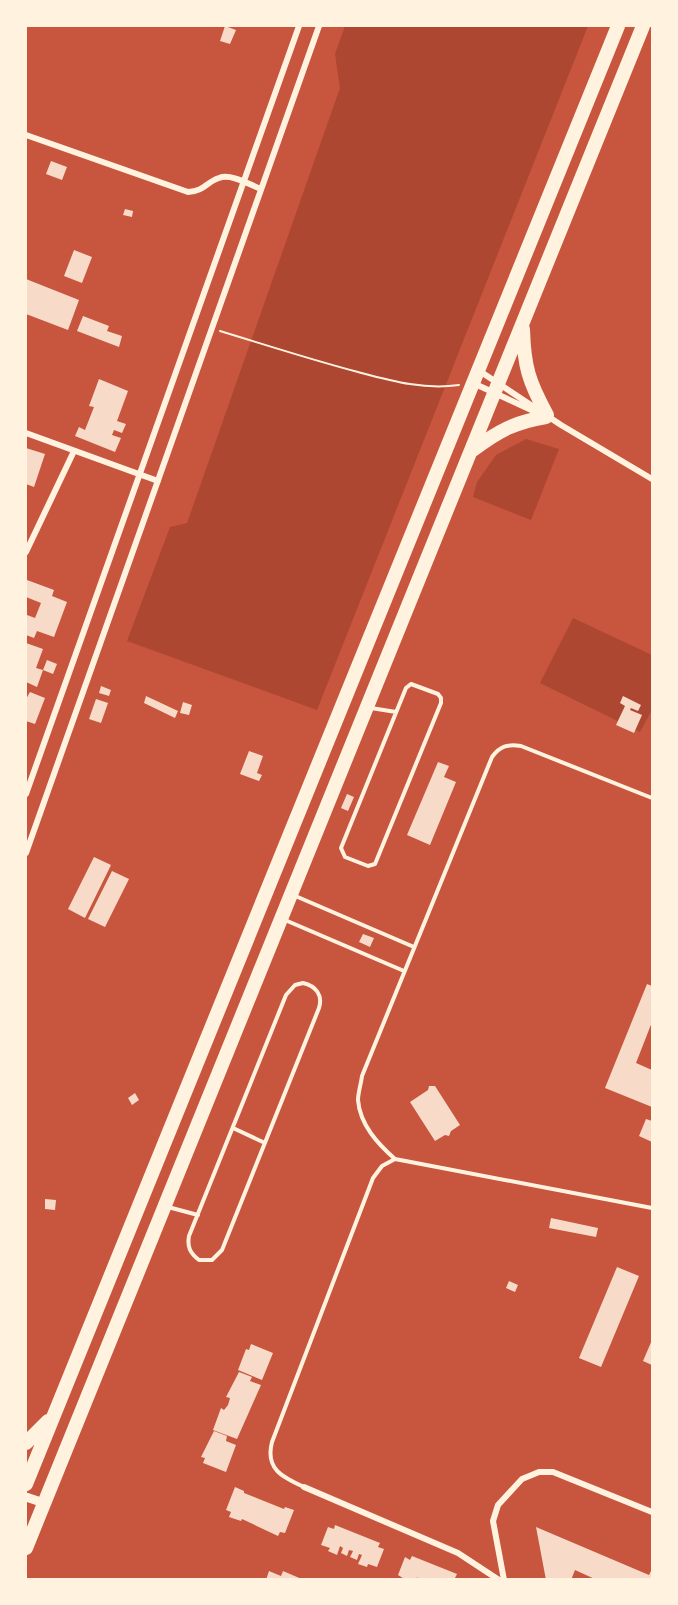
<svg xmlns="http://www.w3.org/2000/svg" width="678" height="1605" font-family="'PT Sans',sans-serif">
	<rect width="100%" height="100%" fill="#c8553d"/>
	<!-- green -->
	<path fill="#ae4732" d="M345,26H588L317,710L127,641L170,527L187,523L340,88L335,54Z
		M526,439L559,449L531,520L473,497L477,482L496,455Z
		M573,618L652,655V710L640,732L540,683Z"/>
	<!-- building -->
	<path fill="#f7dbc8" d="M225,26L236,30L230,44L220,41Z
		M51,161L67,167L62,180L46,174Z
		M125,209L133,211L132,217L123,215Z
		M74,250L92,257L82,283L64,276Z
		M26,279L79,300L68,330L26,314Z
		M83,316L109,326L107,331L122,336L119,347L77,331Z
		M99,379L128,391L117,421L126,424L122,433L114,430L112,435L121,438L115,452L75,436L79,427L85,430L94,407L89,406Z
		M26,448L45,454L34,487L26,484Z
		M27,580L54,590L52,596L67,602L54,637L37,631L34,638L26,635V617L27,615L35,618L41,603L26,597Z
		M26,643L43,649L36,668L43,670L37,687L26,682Z
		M47,660L57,664L53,674L43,670Z
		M101,686L111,690L109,696L99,693Z
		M30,692L45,698L35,724L26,721V699Z
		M146,696L178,711L175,718L144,703Z
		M623,696L641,705L638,711L631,708L630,710L642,715L634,733L616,725L625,706L620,703Z
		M96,699L108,703L101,723L89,719Z
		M183,702L192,705L189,715L180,713Z
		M249,751L263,756L257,773L262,775L259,781L240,774Z
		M438,762L449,766L444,777L456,782L430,845L407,835Z
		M347,794L354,797L348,811L341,808Z
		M94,857L111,865L85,918L68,909Z
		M112,871L129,879L105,927L88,919Z
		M363,934L374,938L370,947L359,942Z
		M647,984L652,986V1022L636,1063L652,1070V1107L605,1088Z
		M429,1086H435L460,1125L451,1131L449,1136L445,1135L435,1141L410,1102L428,1090Z
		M135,1093L139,1100L132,1105L128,1098Z
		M646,1119L652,1121V1142L639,1136Z
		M45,1199L56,1200L55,1210L45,1209Z
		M551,1218L598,1228L596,1237L549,1228Z
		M617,1267L639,1276L601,1367L579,1358Z
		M509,1281L518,1285L515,1292L506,1288Z
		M652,1340V1365L643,1361Z
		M251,1344L273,1353L262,1380L238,1370L246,1349L249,1350Z
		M239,1372L252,1377L250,1381L261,1385L237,1439L213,1430L221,1408L224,1410L228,1405L230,1398L226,1397Z
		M214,1431L227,1436L226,1441L236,1445L226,1472L203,1463L205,1458L201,1457Z
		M235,1487L244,1491V1493L284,1509L285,1507L294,1510L285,1533L280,1532L278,1536L242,1519L241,1521L229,1517L231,1512L226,1510Z
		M335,1525L380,1543L378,1547L384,1549L377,1567L368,1564L367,1567L358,1564L362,1555L359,1554L357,1560L350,1557L353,1551L349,1550L347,1556L341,1553L343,1548L340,1546L337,1555L328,1551L330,1548L321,1545L328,1527L334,1529Z
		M536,1527L649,1575L651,1571L652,1580H597L575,1570L571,1580H546Z
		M412,1556L457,1574L455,1578L460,1580H419L417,1577L416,1580H406L398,1575L405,1557L410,1560Z
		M269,1571L281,1576L283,1571L304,1580H266Z"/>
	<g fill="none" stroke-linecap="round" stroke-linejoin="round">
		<!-- path -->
		<path stroke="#fff3e0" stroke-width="2" d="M220,331C266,345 312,360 358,372C392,381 424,390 459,385"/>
		<!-- service -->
		<path stroke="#fff3e0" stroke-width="4" d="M411,684L438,694L441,698V703L375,864L368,866L345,857L341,848L406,688Z
			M371,708L396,712
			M293,895L414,947
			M285,920L404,971
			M303,983C316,986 323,995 319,1008L222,1250L212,1260H199C190,1253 187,1247 189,1236L286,995L295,985Z
			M233,1128L265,1143
			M395,1159C378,1144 360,1125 358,1100C358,1093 361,1084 362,1076L492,757C500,746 507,744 521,746L652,798
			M168,1207L198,1215
			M304,1487C282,1477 265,1469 272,1442L373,1178L382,1166L395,1159L652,1208"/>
		<!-- minor -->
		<path stroke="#fff3e0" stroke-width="6" d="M26,135L188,192C205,191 206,182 219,178C231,173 250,185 261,189
			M478,370L561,425L652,479
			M473,383L542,415
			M26,433L158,481
			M26,552L74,451
			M26,794L299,26
			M26,853L319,26
			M304,1487L458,1553L499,1580
			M504,1580L493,1521L498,1505L522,1479L539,1472H553L652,1512"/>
		<!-- tertiary -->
		<path stroke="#fff3e0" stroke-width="9" d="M26,1497L44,1503"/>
		<!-- trunk -->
		<path stroke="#fff3e0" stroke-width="14" d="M523,329C524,367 529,382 547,415
			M473,450C498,431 515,422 546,417
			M26,1443L48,1421
			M26,1484L618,26
			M26,1548L643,26"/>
	</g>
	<!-- border -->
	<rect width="678" height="1605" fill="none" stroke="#fff3e0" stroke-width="54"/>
</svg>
